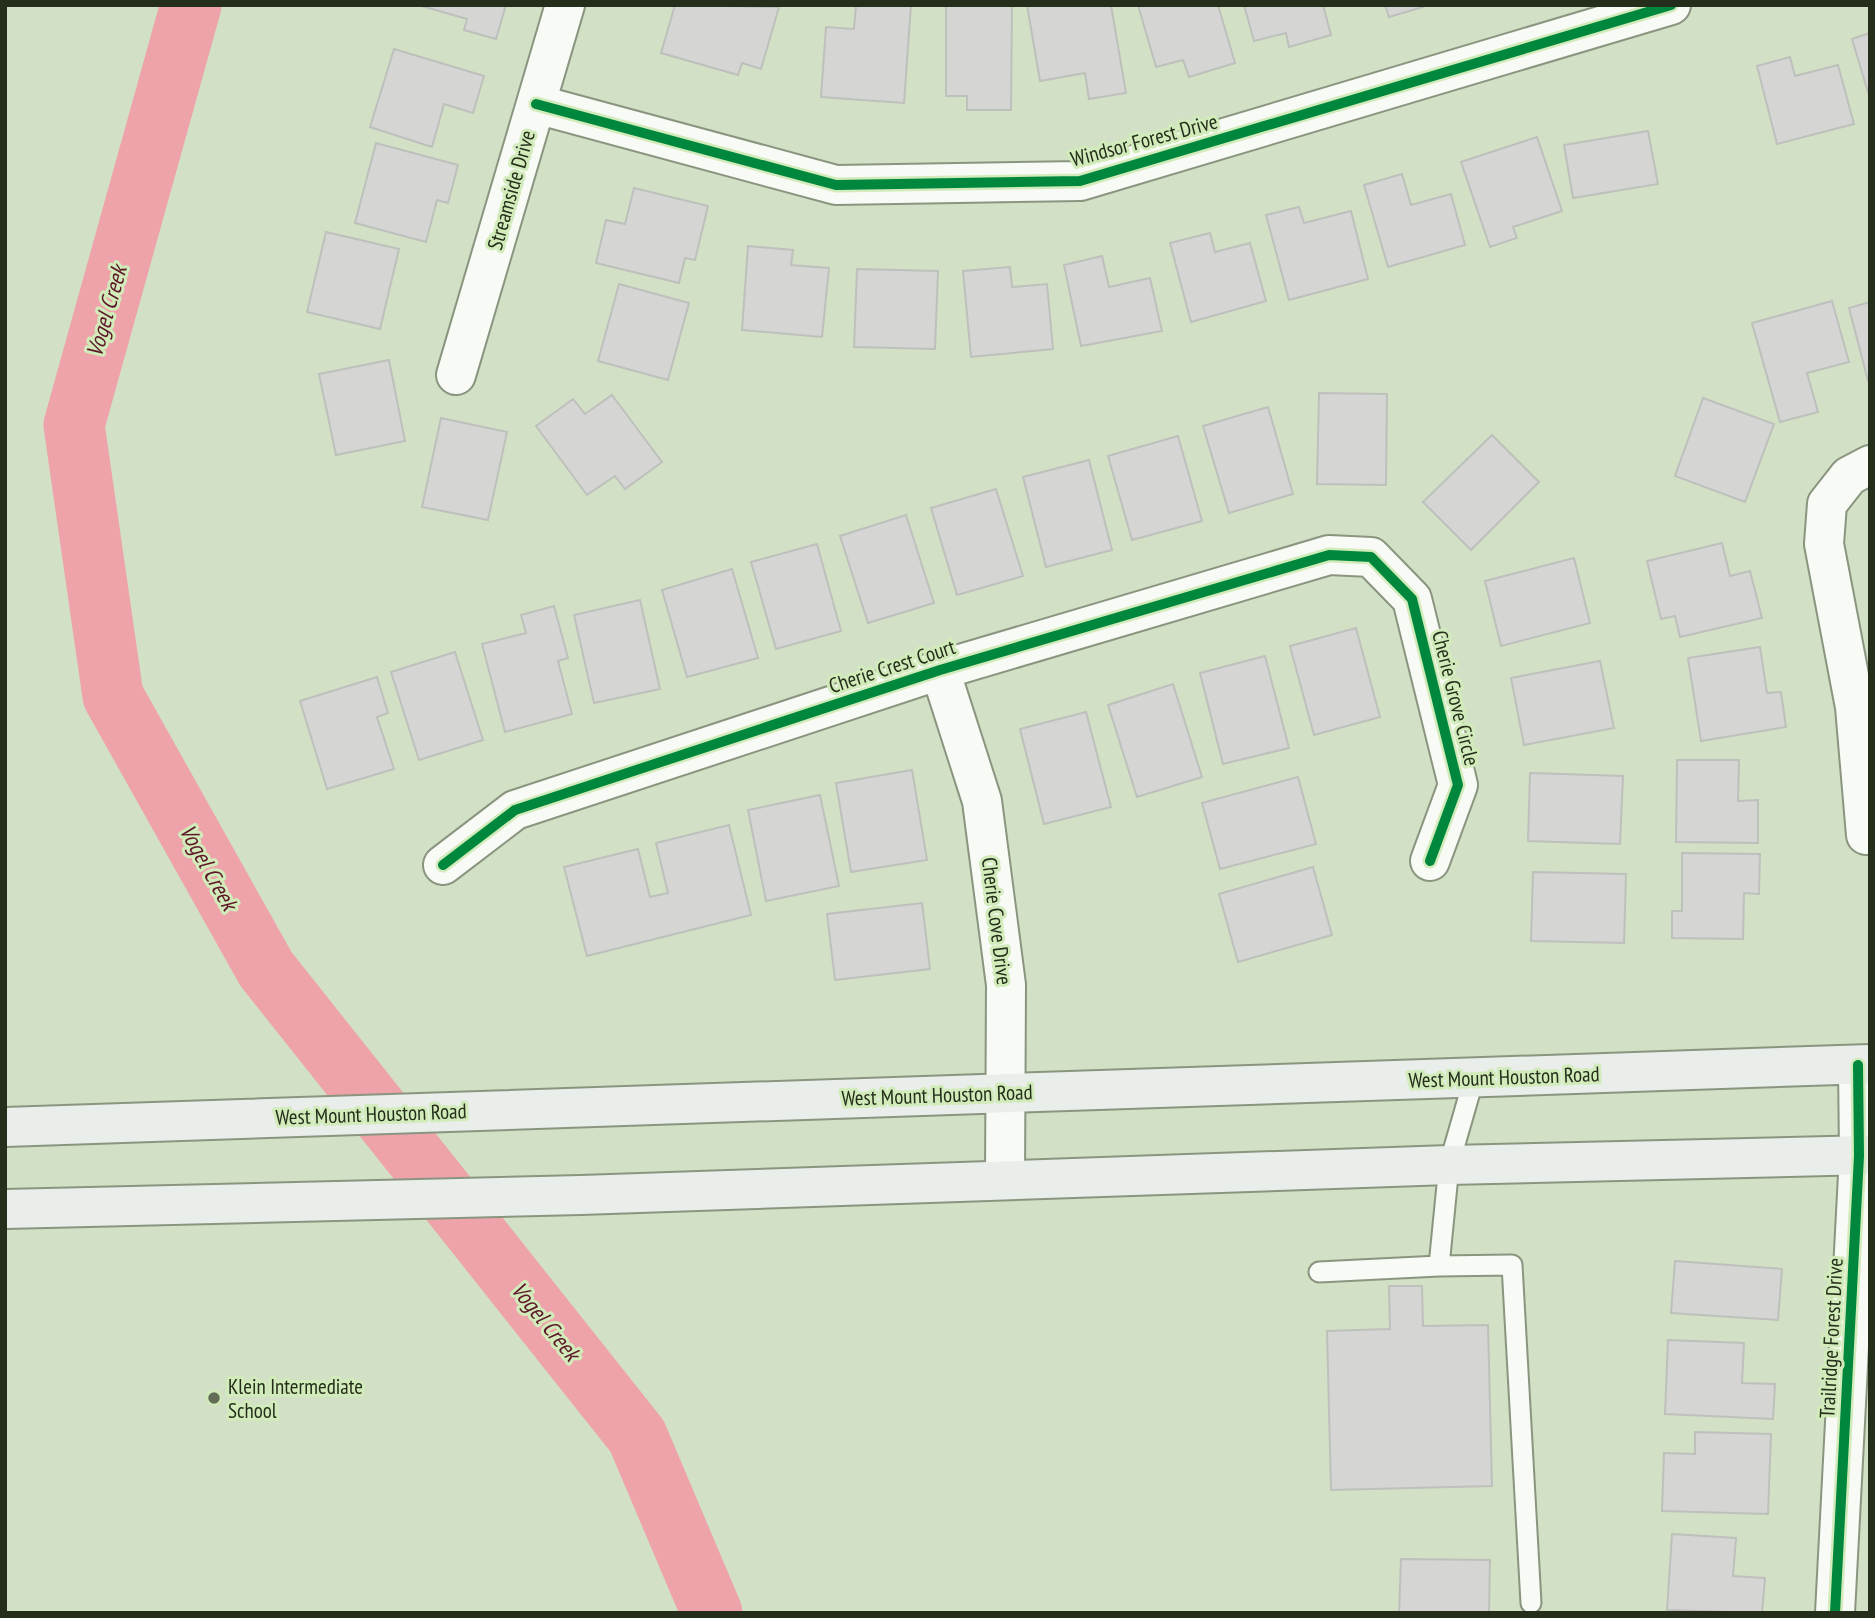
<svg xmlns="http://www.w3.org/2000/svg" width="1875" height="1618" font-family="'PT Sans Narrow',sans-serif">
	<rect width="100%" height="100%" fill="#d2e0c5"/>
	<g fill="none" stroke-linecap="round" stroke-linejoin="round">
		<!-- stream -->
		<path stroke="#eea2a9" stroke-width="10" d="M174,21L189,10"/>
		<!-- river -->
		<path stroke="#eea2a9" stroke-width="61" d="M191,5L74,425L113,696L266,969L637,1436L712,1613"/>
	</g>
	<!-- building -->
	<path fill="#d5d5d4" stroke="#bec0bc" stroke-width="2" d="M418,5H506L496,39L464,30L467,19Z
		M675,5L779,7L761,69L742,63L738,75L661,53Z
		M856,5H911L904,103L821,97L826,27L854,29Z
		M946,5H1012L1011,110H967V96H946Z
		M1027,5H1111L1126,93L1089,99L1085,73L1040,81Z
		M1138,5H1218L1235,63L1189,77L1183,60L1156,67Z
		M1244,5H1323L1331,35L1289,47L1286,33L1254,41Z
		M1385,5H1423V7L1389,17Z
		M1870,33V99L1852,39Z
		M394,49L484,76L473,113L444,104L432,147L370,127Z
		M1790,57L1795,76L1838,65L1854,124L1777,144L1757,66Z
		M1648,131L1658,184L1573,198L1564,145Z
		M1537,137L1562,211L1513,227L1517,238L1490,247L1461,162Z
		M376,143L458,165L448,203L437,200L426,242L355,223Z
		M1402,174L1411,205L1451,194L1465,245L1388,267L1364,185Z
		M634,188L708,206L695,260L685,258L679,283L596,263L606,220L625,224Z
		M1299,207L1304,223L1351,211L1368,279L1289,300L1266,215Z
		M326,232L399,249L380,329L307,312Z
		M1210,233L1215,252L1250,243L1266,301L1191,322L1170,243Z
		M748,246L793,250L791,265L829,268L822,337L742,330Z
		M1102,256L1109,287L1150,278L1162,331L1081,346L1064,265Z
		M1010,267L1012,287L1047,284L1053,349L971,357L963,271Z
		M857,269L938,271L935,349L854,347Z
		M619,284L689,303L668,380L598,361Z
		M1832,301L1849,362L1807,373L1818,412L1780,422L1752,323Z
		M1870,302V380L1868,381L1849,308Z
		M389,360L405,441L336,455L319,374Z
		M1319,393L1387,394L1386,485L1317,484Z
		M612,395L662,462L625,489L615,476L587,495L536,426L573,399L585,414Z
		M1703,398L1774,424L1745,502L1675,476Z
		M1268,407L1293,494L1229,513L1203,426Z
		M441,418L507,432L488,520L422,507Z
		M1492,435L1539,482L1471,550L1423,502Z
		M1178,436L1202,521L1132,540L1108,456Z
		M1089,460L1112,550L1046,567L1023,477Z
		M996,489L1023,576L957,595L931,508Z
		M906,515L934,603L868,623L840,536Z
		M1722,543L1730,576L1750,571L1762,618L1680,637L1675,616L1661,619L1647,561Z
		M817,544L841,631L776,649L751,562Z
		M1574,558L1590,623L1501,646L1485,581Z
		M732,569L758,658L687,677L662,590Z
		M640,600L660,689L594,703L574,615Z
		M554,606L568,658L558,661L572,714L505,732L482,644L526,633L521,615Z
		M1356,628L1380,717L1314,735L1290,646Z
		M1760,647L1767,693L1781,692L1786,727L1701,741L1688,658Z
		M455,652L483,740L419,760L391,672Z
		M1265,656L1289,748L1223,764L1200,673Z
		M1600,661L1614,728L1524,745L1511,678Z
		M377,677L388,713L377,717L394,769L327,789L300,701Z
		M1173,684L1202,777L1137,797L1108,705Z
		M1086,712L1111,807L1044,824L1020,729Z
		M1677,760H1739L1738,801L1758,800V843L1676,842Z
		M912,770L927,860L851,872L836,783Z
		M1530,773L1623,776L1620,844L1528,841Z
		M1298,777L1316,844L1220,869L1202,803Z
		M820,795L839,886L766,901L748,810Z
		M729,825L751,915L587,956L564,867L638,849L650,897L668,893L656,843Z
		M1682,853L1760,854L1759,894L1744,893L1743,939L1672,938V911H1682Z
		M1313,867L1332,935L1238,962L1219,894Z
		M1533,872L1626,874L1624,943L1531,941Z
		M922,903L930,969L835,980L827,914Z
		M1675,1261L1782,1269L1778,1320L1671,1313Z
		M1389,1286H1422L1423,1326L1488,1325L1492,1486L1331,1490L1327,1331L1390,1329Z
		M1668,1340L1744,1343L1742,1383L1775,1384L1773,1419L1665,1414Z
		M1695,1432L1771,1434L1768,1514L1662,1511L1664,1453L1695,1454Z
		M1672,1534L1736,1538L1733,1576L1765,1578L1762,1613L1667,1610Z
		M1401,1559L1490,1560L1489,1613H1399Z"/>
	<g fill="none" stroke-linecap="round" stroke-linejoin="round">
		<!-- service casing -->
		<g stroke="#8a9580" stroke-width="23">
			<path id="service" d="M1474,1078L1449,1165L1439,1266L1512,1265L1531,1603
				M1319,1272L1439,1266"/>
		</g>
		<!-- minor casing -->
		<g stroke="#8a9580" stroke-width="42">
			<path id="minor" d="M536,104L836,185L1080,181L1671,5
				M456,375L565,5
				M940,670L982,801L1006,985L1005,1179
				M1866,835L1855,707L1824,544L1827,504L1849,476L1870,465
				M443,865L515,810L940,670L1329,555L1371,557L1412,599L1458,785L1430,861
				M1835,1613L1859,1156L1858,1065"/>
		</g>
		<!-- secondary casing -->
		<g stroke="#8a9580" stroke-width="42">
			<path id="secondary" d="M5,1127L1870,1064
				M5,1209L581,1195L1449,1165L1870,1155"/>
		</g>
		<!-- service -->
		<use href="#service" stroke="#f8faf6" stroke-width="19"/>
		<!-- minor -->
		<use href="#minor" stroke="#f8faf6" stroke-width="38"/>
		<!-- secondary -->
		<use href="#secondary" stroke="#e9eeea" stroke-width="38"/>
		<!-- cycleway casing -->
		<g stroke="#d2ebba" stroke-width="15">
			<path id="cycleway" d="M536,104L836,185L1080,181L1671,5
				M443,865L515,810L940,670L1329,555L1371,557L1412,599L1458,785L1430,861
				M1835,1613L1859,1156L1858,1065"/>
		</g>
		<!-- cycleway -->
		<use href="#cycleway" stroke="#00873e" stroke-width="10"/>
	</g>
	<!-- markers -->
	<circle fill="#626c56" stroke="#d2ebba" stroke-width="2.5" cx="214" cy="1398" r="7"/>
	<g text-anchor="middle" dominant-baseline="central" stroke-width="6" stroke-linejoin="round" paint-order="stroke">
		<!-- street labels -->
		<g font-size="21" fill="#252e1b" stroke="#d2ebba">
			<text transform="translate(1144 140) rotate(-15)">Windsor Forest Drive</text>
			<text transform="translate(511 190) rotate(-74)">Streamside Drive</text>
			<text transform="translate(892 666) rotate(-18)">Cherie Crest Court</text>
			<text transform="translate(1456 698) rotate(76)">Cherie Grove Circle</text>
			<text transform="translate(997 921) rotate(83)">Cherie Cove Drive</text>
			<text transform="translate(1504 1077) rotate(-2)">West Mount Houston Road</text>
			<text transform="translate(937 1095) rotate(-2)">West Mount Houston Road</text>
			<text transform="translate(371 1114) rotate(-2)">West Mount Houston Road</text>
			<text transform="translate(1831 1338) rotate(-87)">Trailridge Forest Drive</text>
		</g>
		<!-- poi labels -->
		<g font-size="21" fill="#252e1b" stroke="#d2ebba" text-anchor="start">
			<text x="228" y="1386">Klein Intermediate<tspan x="228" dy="24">School</tspan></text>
		</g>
		<!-- water labels -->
		<g font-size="23" font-style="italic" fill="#5d1729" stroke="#d2ebba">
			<text transform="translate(106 311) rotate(-74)">Vogel Creek</text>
			<text transform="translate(209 867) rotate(61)">Vogel Creek</text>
			<text transform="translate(546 1321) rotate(51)">Vogel Creek</text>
		</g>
	</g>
	<!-- border -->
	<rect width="1875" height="1618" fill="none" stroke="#252e1b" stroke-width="14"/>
</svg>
